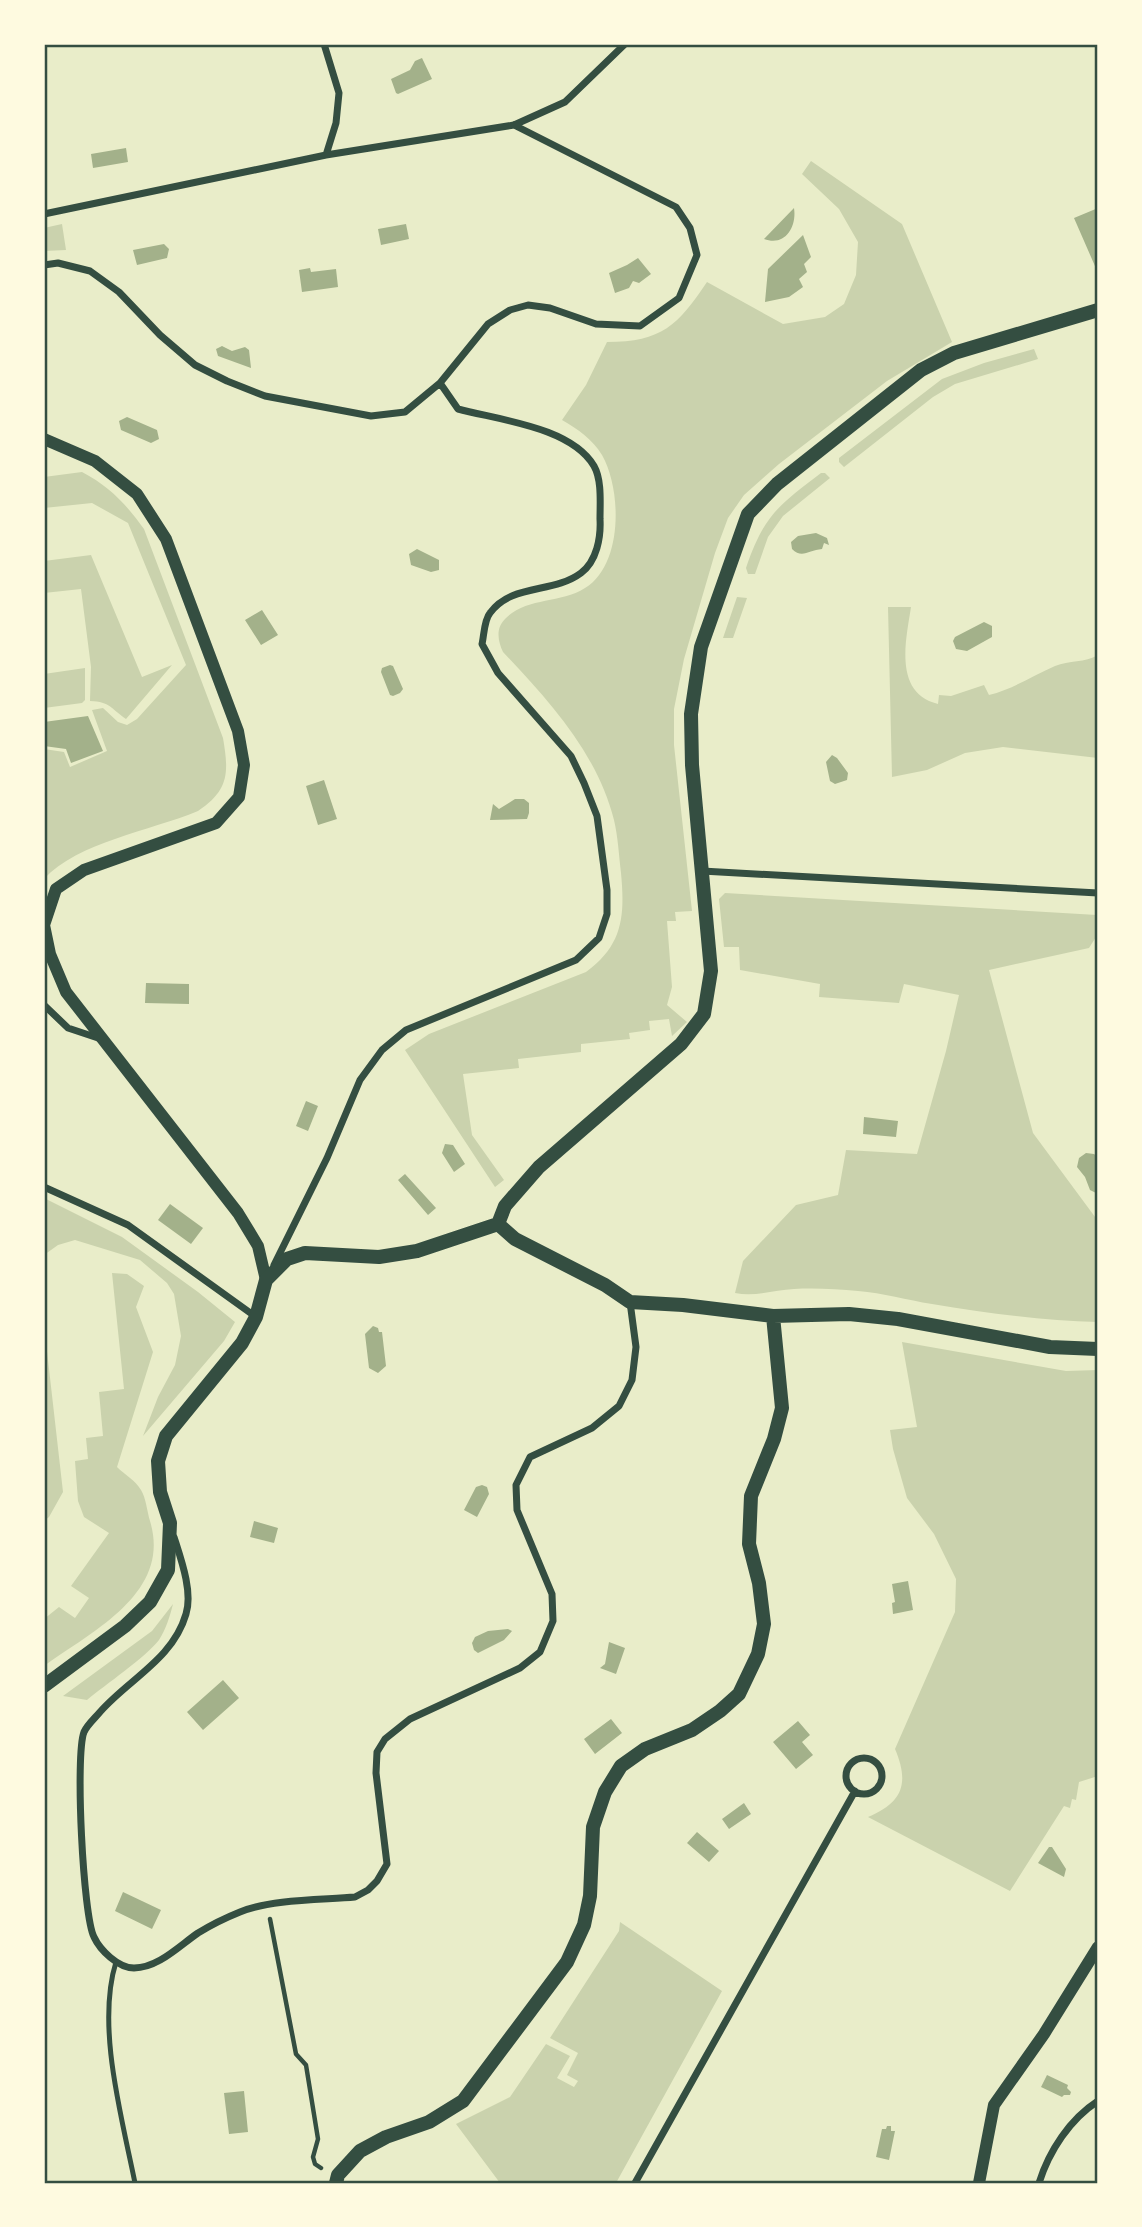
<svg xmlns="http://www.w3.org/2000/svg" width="1142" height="2227" font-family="'Roboto Serif',serif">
	<rect width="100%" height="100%" fill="#e9edc9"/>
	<!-- green -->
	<path fill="#cad2ad" d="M811,161L902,224L952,342L887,381L779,464L744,495L728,518L715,553L684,659L674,709V745L692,911L675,912L676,921H667L672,987L667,1005L687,1022L672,1036L669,1019L649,1021L650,1030L629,1033L630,1039L581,1044V1052L518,1059L519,1068L463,1074L472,1135L504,1180L495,1187L405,1050L429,1034L586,972C623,945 625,916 621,873C619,856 618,837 614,820C597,753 550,702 503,652C498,641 495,628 506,618C527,597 560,604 585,588C623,565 622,490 602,455C593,440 578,429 562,420L586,385L607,342C662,342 678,325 707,282L783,324L825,317L844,304L856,275L858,242L839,209L802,174Z
		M62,224L66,250L44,251V228Z
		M1034,349L1038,359L955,384L933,397L844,467L839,462V458L942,379L984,363Z
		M82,472C109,486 126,504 144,529L223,738C229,773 229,790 198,811C150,831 78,842 44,879V749L64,752L70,767L107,751L92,710L103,708L118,722L127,725L137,719L186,665L128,523L92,503L44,508V477Z
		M821,473H825L830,478L783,516L768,537L755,574H748L746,568C764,515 778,506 821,473Z
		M91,555L142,677L172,665L126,719C110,708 111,702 90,701L91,667L81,589L44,593V561Z
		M737,597L747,598L733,638H723Z
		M888,607H911C906,640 893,693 938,704L939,695L951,696L984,685L989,695C1013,689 1032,676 1055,666C1069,660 1085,663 1098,655V758L1003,747L965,753L927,770L892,777Z
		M85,668V700L82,703L44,708V674Z
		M725,893L1097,915L1096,937L1089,948L989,970L1033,1133L1098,1221V1322C1043,1321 987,1313 932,1304C907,1300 883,1293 858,1291C837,1289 815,1288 794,1289C774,1290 755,1297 735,1293L743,1261L796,1205L838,1195L846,1150L917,1154L946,1051L959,995L904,984L899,1003L819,997L820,984L740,970L739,947H724L719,899Z
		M44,1198L122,1237L198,1292L235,1322L224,1341L143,1436L158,1397L175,1365L181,1336L174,1294L167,1283L140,1260L75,1240L58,1245L44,1255Z
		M112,1273L127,1274L144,1286L136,1307L153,1352L117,1467C124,1474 136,1481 141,1490C146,1498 147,1511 150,1521C172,1593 92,1631 44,1666V1619L59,1607L75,1618L89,1598L71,1586L109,1533L84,1517L78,1501L75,1461L88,1459L86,1438L103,1436L99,1392L124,1389Z
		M44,1325L63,1492L49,1517L44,1521Z
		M902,1342L1066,1371L1098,1370V1776L1079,1782L1076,1800L1072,1799L1070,1808L1064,1806L1010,1891L868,1817C902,1803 910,1784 895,1749L955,1612L956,1579L934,1534L907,1498L893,1449L890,1430L917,1427Z
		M173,1604C170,1616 166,1629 159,1640C146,1657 105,1685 87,1700L63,1696L152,1631Z
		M620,1922L722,1991L616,2183H500L456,2124L510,2097L546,2044L570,2056L557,2078L574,2087L578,2081L567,2075L578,2053L550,2038L619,1931Z"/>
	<!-- water -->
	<path fill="#a3b18a" d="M422,58L432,79L398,94L396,93L391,79L410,70L415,61Z
		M126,148L128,162L93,168L91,154Z
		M794,208C797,227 785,247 764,239Z
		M1098,208V273L1074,218Z
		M406,224L409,239L381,245L378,229Z
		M803,235L811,257L804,264L807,272L799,279L803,287L789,297L765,302L768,269Z
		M164,244L169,249L167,258L137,265L133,250Z
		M638,258L651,274L639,283L633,281L629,288L615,293L609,273L627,265Z
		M310,268L311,272L336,269L338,287L302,292L299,270Z
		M222,346L232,351L245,347L249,350L251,368L218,356L216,349Z
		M127,417L157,430L159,439L151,443L121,430L119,421Z
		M816,533L827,538L829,545L824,543L822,549C809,550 802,559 792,549L791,542L798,536Z
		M417,549L439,560V570L431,572L411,565L409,554Z
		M262,610L278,635L261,645L245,620Z
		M984,622L992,626V637L967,651L956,649L953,641L955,637Z
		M390,665L393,666L403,689L400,693L393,696L390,695L381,672L382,668Z
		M88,716L103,751L71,763L66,749L44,746V722Z
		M832,755L837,758L848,773L847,780L835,784L830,781L826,762Z
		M324,780L337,819L318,825L306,786Z
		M515,799H524L529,803V813L527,819L490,820L493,804L499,809Z
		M146,983L189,984V1004L145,1003Z
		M306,1101L318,1106L308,1131L296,1126Z
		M864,1117L898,1121L896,1137L863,1134Z
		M445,1144L453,1145L465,1164L454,1172L442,1153Z
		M1086,1153L1094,1154L1098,1157V1194L1090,1190L1085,1177L1077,1167L1079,1158Z
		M405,1174L436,1208L428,1215L398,1180Z
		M170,1204L203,1228L191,1244L158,1220Z
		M373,1326L378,1328L379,1332H382L386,1366L378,1373L369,1368L365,1334Z
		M482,1485L487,1487L489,1494L477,1517L464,1510L476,1487Z
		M254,1521L278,1528L274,1543L250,1537Z
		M908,1581L913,1610L893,1614L892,1603L895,1602L892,1584Z
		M508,1629L512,1631L504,1640L478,1653L474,1650L472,1643L475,1637L488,1631Z
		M609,1642L625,1648L616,1674L600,1668L605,1664Z
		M223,1680L239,1698L203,1730L187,1712Z
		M611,1719L622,1733L595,1754L584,1739Z
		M798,1721L810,1735L802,1742L813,1755L796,1769L773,1742Z
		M744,1803L751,1814L729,1829L722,1819Z
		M697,1832L719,1851L709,1862L687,1843Z
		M1049,1847H1052L1066,1869L1064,1877L1038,1863Z
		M123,1892L161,1910L152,1929L115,1911Z
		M1047,2075L1068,2085L1067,2088L1071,2092L1070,2095H1064L1062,2097L1041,2087Z
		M244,2091L248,2132L229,2134L224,2093Z
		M887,2126H891V2131H895L889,2160L876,2157L882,2129H886Z"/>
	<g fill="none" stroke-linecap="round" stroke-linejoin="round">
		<!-- path -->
		<path stroke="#344e41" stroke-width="4.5" d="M270,1919L296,2054L306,2065L318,2139L313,2157L315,2164L321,2168"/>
		<!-- service -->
		<path stroke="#344e41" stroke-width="5" d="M116,1962C96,2026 122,2118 135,2183"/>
		<!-- minor -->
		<path stroke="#344e41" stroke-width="7" d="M324,44L339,93L336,123L326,155
			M44,214L326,155L514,125L565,102L625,44
			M44,265L58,263L90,271L119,292L160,335L195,365L227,381L265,396L371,416L405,412L440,383L488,324L510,310L528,305L550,308L596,324L640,326L679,298L697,255L690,228L676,207L514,125
			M702,871L1098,893
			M44,1005L68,1028L101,1039
			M44,1187L128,1225L256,1317
			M274,1265L327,1158L360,1080L382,1050L406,1030L576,960L599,938L607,914V890L597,816L584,783L571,756L498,673L482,644C484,636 484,620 490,613C512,583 553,594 581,573C597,561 601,537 600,519C600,503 602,480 594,466C571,427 499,420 458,409L440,383
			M174,1537C181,1559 193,1592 186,1614C173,1659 129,1679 100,1712C95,1718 87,1725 84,1732C75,1755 83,1916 94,1937C100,1950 118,1968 134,1968C158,1968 179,1946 198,1933C211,1925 225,1918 240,1912C273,1899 320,1900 355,1897L368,1890L377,1881L387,1864L376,1773L377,1752L385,1739L410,1719L520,1668L540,1652L553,1621L552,1594L517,1510L516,1485L530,1457L592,1428L619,1406L632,1380L636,1347L630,1302
			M846 1776a18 18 0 1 1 36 0a18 18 0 1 1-36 0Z
			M635,2183L855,1791
			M1039,2183C1049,2151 1070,2119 1098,2101"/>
		<!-- tertiary -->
		<path stroke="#344e41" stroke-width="12" d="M44,439L95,461L137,494L166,539L238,731L244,765L239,797L216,823L84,870L56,889L44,925L50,954L66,992L238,1213L258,1246L266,1280
			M979,2183L994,2105L1044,2034L1098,1947"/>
		<!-- secondary -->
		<path stroke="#344e41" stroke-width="14" d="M498,1224L505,1206L539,1167L681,1044L704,1014L711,971L692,765L691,714L701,647L748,514L777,484L921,370L954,353L1098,310
			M498,1224L515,1239L605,1285L630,1302L683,1305L773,1316L849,1314L898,1319L1050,1347L1098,1349
			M44,1686L125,1626L150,1602L168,1570L170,1523L160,1492L158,1461L166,1436L242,1343L256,1317L266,1280L287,1259L305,1253L379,1257L417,1251L498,1224
			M336,2183L338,2175L360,2151L386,2137L429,2122L463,2101L567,1962L584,1925L590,1896L593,1827L605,1792L621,1766L645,1749L692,1730L720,1711L739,1694L758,1654L764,1624L759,1583L749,1544L751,1496L774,1439L782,1408L773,1316"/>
	</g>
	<!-- border -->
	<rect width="1142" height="2227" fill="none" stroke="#fefae0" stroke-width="91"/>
	<rect x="46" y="46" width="1050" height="2136" fill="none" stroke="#344e41" stroke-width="2.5"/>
</svg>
